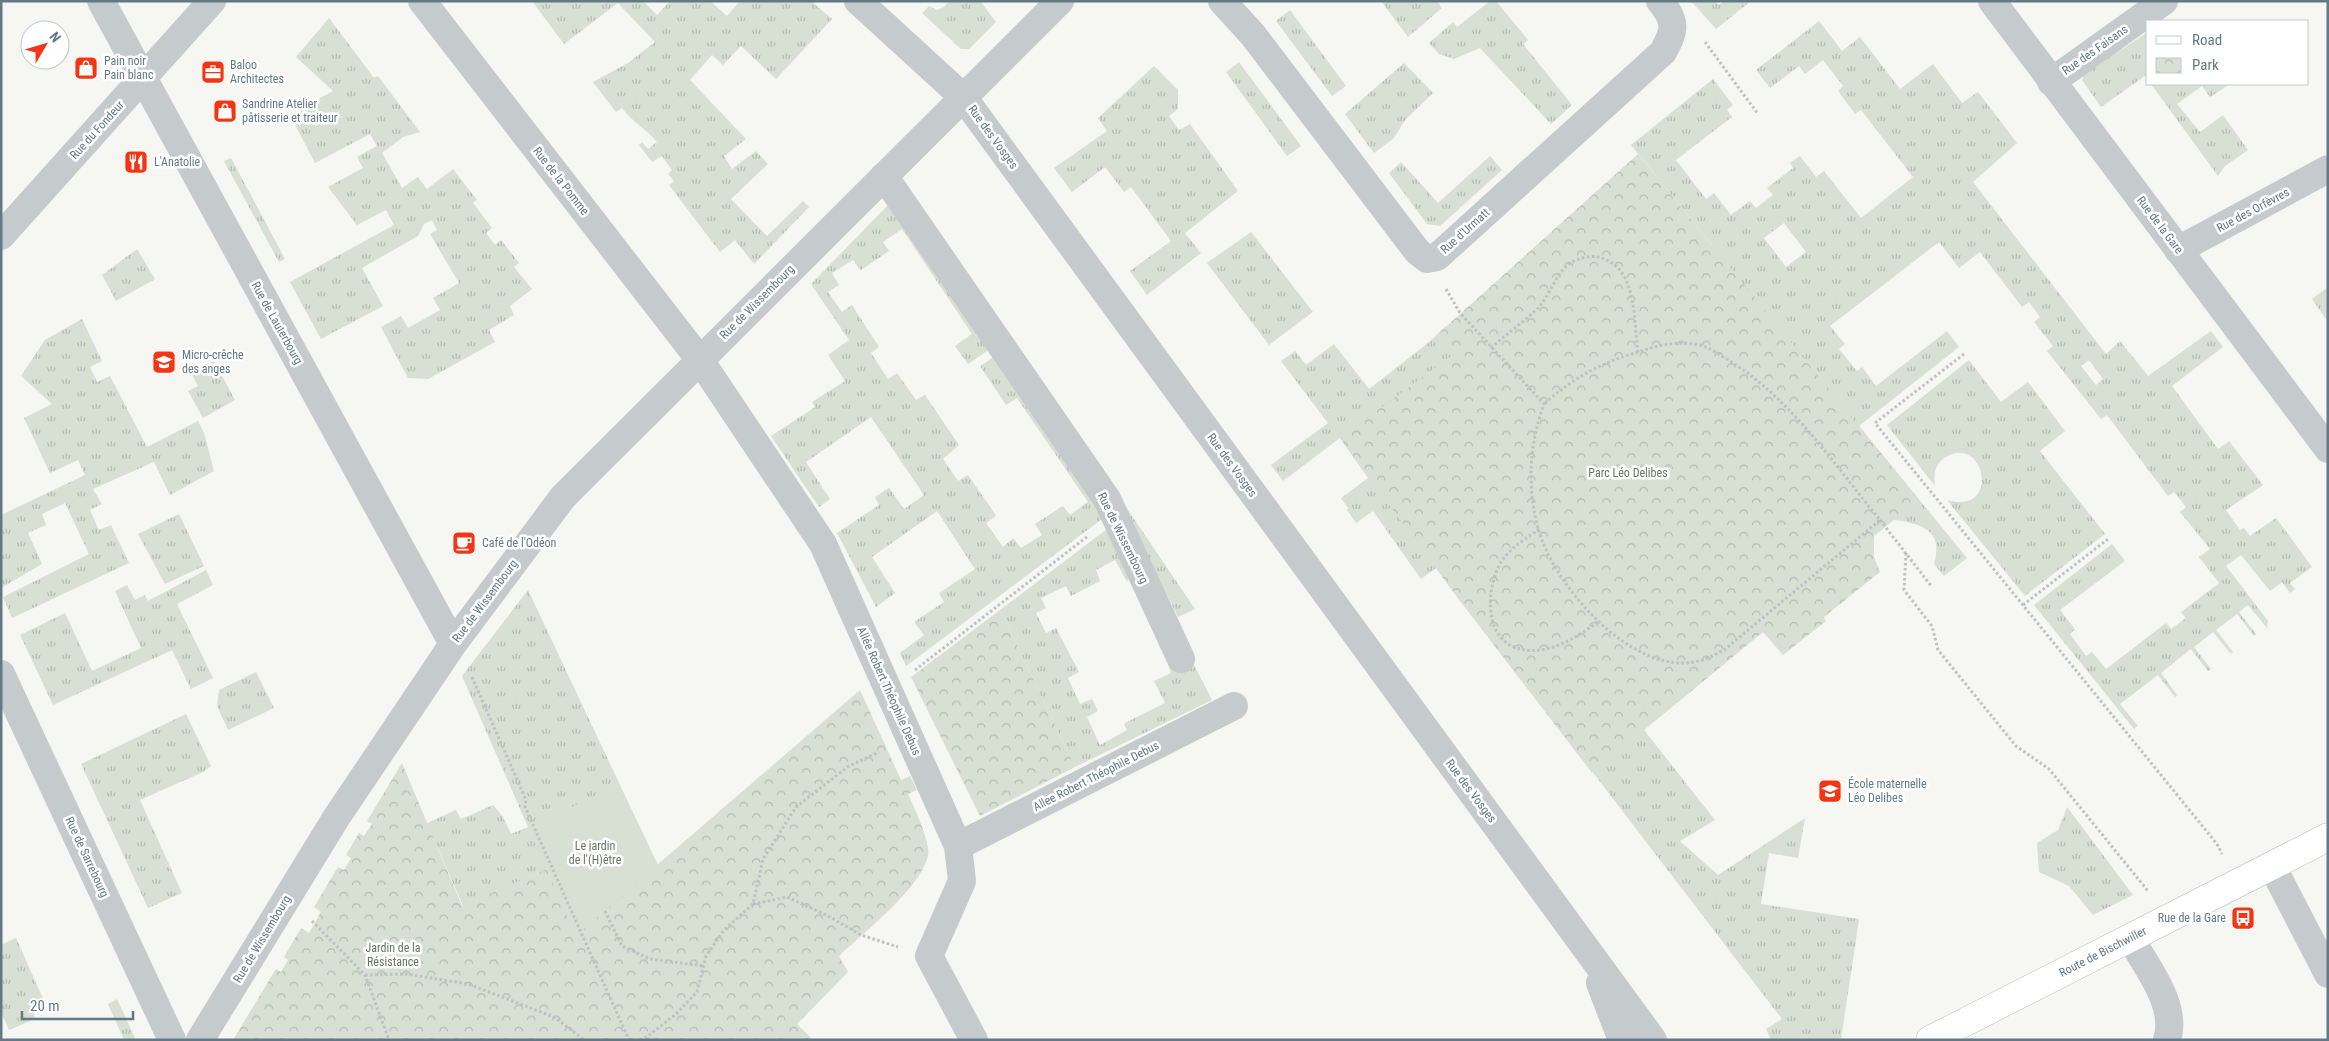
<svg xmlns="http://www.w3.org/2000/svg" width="2329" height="1041" font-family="'Roboto Condensed',sans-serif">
	<defs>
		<pattern id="grass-tufts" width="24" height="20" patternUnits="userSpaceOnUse" patternTransform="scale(1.25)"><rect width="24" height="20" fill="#d8dfd3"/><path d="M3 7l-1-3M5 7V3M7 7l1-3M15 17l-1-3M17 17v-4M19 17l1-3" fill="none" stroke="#b3bab1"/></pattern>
		<pattern id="park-crowns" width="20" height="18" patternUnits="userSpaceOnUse" patternTransform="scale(1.25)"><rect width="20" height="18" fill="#d8dfd3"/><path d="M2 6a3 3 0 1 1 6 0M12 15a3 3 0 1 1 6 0" fill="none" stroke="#b3bab1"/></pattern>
	</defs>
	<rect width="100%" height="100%" fill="#f6f6f2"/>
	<!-- grass -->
	<path fill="url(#grass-tufts)" fill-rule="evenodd" d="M532,1H643L657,15L670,1H710L727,16L740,1H811L832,19L776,79L741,46L723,65L712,55L690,80L746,139L724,156L732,169L756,151L768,164L731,199L767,236L803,201L809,207L754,264L735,240L720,252L669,185L674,181L668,174L672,170L662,156L652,162L639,145L642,142L648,149L657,142C647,129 632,122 622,108L616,112L593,82L628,63L655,42L618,3L564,44Z
		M949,1H980L996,22L969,49H961L922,13L929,6L937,10L944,7Z
		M1381,1H1437L1442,8L1408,37Z
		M1490,1H1496L1528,40L1523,44L1572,105L1551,124L1480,48L1454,59L1439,54L1429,43L1453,22L1457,27Z
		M1691,1H1715L1719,5L1724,1H1751L1716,29Z
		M1290,10L1346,86L1332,96L1276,21Z
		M329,18L374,78L378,76L420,132L403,137L382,153L402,188L418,177L427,189L453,169L477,200L473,203L492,228L486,233L495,245L501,240L519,263L514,267L532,289L510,306L514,315L489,330L495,342L428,379L408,378L381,327L401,316L408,328L440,310L433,298L459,283L430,234L437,230L432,220L424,224L418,236L362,268L383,306L321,339L290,282L394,225L386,210L357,225L328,187L363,168L357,157L377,146L370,134L315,163L290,115L333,91L296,57Z
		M1819,21L1842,51L1860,37L1900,89L1933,64L1962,103L1978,92L2017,143L1973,182L2106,354L2120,341L2148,376L2211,331L2223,347L2172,386L2218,449L2229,441L2263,485L2226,510L2240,530L2244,528L2250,536L2276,518L2312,567L2290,583L2295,589L2290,593L2282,582L2270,591L2241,555L2226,566L2268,621L2267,628L2248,605L2239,612L2256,634L2254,636L2237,614L2216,630L2233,652L2231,654L2213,632L2194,647L2211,669L2208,671L2191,649L2161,673L2177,695L2175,697L2158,675L2120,704L2138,726L2134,729L2034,605L2112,544L2125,561L2060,610L2075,629L2070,634L2086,656L2092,652L2106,669L2166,623L2171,629L2186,618L2181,612L2219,583L2199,557L2210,549L2180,512L2186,507L2174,492L2168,496L2107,415L2101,419L2047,351L2053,346L2034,322L2040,317L2029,302L2022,307L1980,252L1959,268L1939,242L1830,326L1845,344L1839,349L1857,371L1862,367L1876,386L1947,331L1959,347L1859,426L1967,558L1944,576L1934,564C1944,530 1922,524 1895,520L1817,425L1712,245L1631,145L1713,79L1733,105L1727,110L1732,117L1676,160L1706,199L1714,193L1731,215L1750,201L1756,208L1773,195L1767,188L1793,168L1790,163L1800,156L1816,177L1824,171L1861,218L1913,177L1861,110L1855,114L1838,91L1843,86L1823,60L1805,74L1799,66L1770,88L1756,70ZM1784,223L1806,252L1786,267L1764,238ZM2089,360L2103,379L2096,385L2081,366Z
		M2148,32V79L2145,76L2101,107L2082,80L2084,74Z
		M1239,62L1301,146L1287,156L1226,72Z
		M1404,63L1433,93L1405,120L1394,138L1374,153L1345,114Z
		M1154,66L1178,90V109L1169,116L1179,130L1190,124L1238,191L1185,233L1201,253L1147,295L1130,271L1171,241L1131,187L1124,192L1105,167L1072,192L1054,168L1107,131L1098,118Z
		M2151,84H2230L2210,97L2202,86L2177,104L2200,132L2223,115L2248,150L2225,166L2218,176Z
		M1490,156L1502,170L1440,226L1427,224L1389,173L1401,162L1438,203Z
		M231,158L285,259L279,262L224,161Z
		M890,203L990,349L968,364L955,346L972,334L902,229L883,242L889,251L861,270H860L853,260L832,273L839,285L828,292L842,312L852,305L879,347L871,353L888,379L897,373L916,400L925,395L959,445L943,459L958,481L968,475L993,511L996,516L986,523L1003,547L1013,538L1021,548L1042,535L1035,524L1063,506L1070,515L1088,502L1017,398L1006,405L980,366L995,356L1096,506L1102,519L906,666L900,653L924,635L914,622L944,602L939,593L975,569L937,511L872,557L895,593L876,607L837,533L879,505L875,497L889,488L904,509L924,495L871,417L806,462L830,499L819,507L771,436L815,407L812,402L845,381L828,355L849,340L811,284Z
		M1251,232L1313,312L1269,345L1207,263Z
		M137,249L155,279L116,301L102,275Z
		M2328,287V322L2312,299Z
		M82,319L102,361L90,367L97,382L110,376L147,447L198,421L204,433L214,471L170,495L154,462L93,489L102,504L90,510L99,530L111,525L129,563L12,618L3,597L89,554L65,503L42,514L46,525L28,533L42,564L1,588V515L85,475L78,460L50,473L24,418L52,404L21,376L45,340Z
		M1446,326L1643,711L1644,730L1715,820L1680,841L1718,875L1805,818L1798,858L1769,853L1761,904L1859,919L1841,1040H1771L1766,1029L1782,1019L1436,568L1421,579L1373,511L1356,523L1347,510L1348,508L1341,498L1368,478L1340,438L1283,481L1271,465L1328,423L1281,361L1295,351L1306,365L1334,344L1369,389L1428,343Z
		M1969,360L2001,402L2028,382L2065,431L2040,451L2105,534L2025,596L1947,500C2002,516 1985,431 1944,458C1935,465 1933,475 1935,486L1887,425Z
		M214,361L235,400L203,418L188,391L198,386L191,373Z
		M1115,491L1195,609L1178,617Z
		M179,514L204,566L165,584L138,534Z
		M1107,529L1129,576L1127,582L1115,560L1096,570L1100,581L1071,596L1066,586L1041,598L1046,608L1036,613L1046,633L1056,628L1079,672L1068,678L1080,704L1092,699L1098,711L1087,717L1100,745L1127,730L1124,724L1125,723L1165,703L1154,681L1171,673L1168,664L1170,661L1191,659L1212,700L1075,767L1000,610Z
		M206,570L213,585L177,604L213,678L191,689L172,650L53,705L20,635L65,613L92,671L141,648L115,591L127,585L135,600L145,595L148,601Z
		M528,590L620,785L529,827L547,869L463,906L427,823L456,810L461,819L493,805L503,817L511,834L528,827L462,676Z
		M256,672L274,708L228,730L217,706L219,690Z
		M186,714L211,766L203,772L140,800L182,893L148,908L81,764Z
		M2067,807L2133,895L2093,915L2069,886L2039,872L2037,843L2058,830Z
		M16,938L46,1005L33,1012L35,1019L9,1030L1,1012V945Z
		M117,999L136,1040H124L108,1004Z"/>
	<!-- park -->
	<path fill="url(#park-crowns)" d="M1638,154L1919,500L1874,536V557L1880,572L1824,617L1826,621L1783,655L1763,632L1592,773L1457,597L1340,438L1455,353L1440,332Z
		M1000,610L1075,767L980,816L911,677Z
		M860,690L901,780L910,776L917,790L908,794C914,807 931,843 928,856C920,889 864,932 839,956L848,972L797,1024L813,1040H233L276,969L281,972L288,960L284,957L301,928L309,933L321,912L314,907L338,867L344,870L351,858L346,855L359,833L364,836L372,824L367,821L402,763L462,906L547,869L576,935Z"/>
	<!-- garden -->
	<path fill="#d8dfd3" d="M620,785L658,865L576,936L528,827Z"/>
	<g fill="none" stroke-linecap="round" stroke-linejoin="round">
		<!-- major casing -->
		<g stroke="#b8bdc0" stroke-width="29">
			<g id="major">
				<path id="s1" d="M1930,1040L2328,837"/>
			</g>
		</g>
		<!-- path -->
		<path stroke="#bec1c3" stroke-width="3" stroke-dasharray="2.5 2.5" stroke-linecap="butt" d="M1705,42L1758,114
			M1446,289L1460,313L1544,404C1529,446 1527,485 1538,528C1553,585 1633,678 1699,661C1708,659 1716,654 1724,650L1880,520C1833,463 1788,394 1723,357C1717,353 1710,348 1703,346C1679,339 1655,346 1632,354C1598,364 1571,380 1544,404
			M1491,348C1506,334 1523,323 1538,308C1550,295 1555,275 1569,264C1576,259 1590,255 1598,257C1638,266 1633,318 1638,352
			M1964,354L1875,423L2217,844L2222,854
			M1880,520L1932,587
			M1539,529C1527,538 1512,547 1503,559C1487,582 1482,634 1514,647C1544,659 1576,638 1599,621
			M1906,553L1904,590L1932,626L1938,650L2016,746L2049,769L2148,891
			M2023,605L2108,539
			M915,670L1088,536
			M472,677L526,800L525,806L533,825L629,1040
			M753,904L787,897L828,916L861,935L898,947
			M605,911L622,946L650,959L704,966
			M312,921L365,975L389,1040
			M365,975L406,974L468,984L554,1017L584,1040
			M640,1040L648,1036
			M648,1040V1036L675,1015L697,992L706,956L724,930L753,904L763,859L796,807L849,766L879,752"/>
		<!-- minor -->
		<path stroke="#c5cacc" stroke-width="28" d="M101,1L453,644
			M422,1L700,360L823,544L958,846L962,881L929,956L974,1040
			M858,1L963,97L1653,1040
			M1222,1L1253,35L1417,251L1427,259L1437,257L1663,52C1675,30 1677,22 1660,1
			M1992,1L2328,449
			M2051,82L2164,1
			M884,176L1107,499L1181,659
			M1,236L212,1
			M2178,250L2328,169
			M1,674L172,1040
			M958,846L1234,706
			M2272,866L2328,974
			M2131,939C2147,968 2178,1005 2167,1040
			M1600,983L1622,1040
			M200,1040L336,818L453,644L563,497L1060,1"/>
		<!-- major -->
		<use href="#major" stroke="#fff" stroke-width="28"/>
	</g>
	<!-- icons -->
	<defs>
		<g id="shop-square" transform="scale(1.25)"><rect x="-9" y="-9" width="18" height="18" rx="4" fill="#f43515" stroke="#fff"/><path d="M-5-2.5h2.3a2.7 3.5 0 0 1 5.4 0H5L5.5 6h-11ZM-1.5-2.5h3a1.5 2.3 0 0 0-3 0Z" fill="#fff"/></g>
		<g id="office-square" transform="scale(1.25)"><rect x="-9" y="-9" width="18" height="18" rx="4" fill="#f43515" stroke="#fff"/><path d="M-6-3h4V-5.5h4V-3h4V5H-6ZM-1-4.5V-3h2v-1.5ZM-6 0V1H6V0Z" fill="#fff"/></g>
		<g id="restaurant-square" transform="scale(1.25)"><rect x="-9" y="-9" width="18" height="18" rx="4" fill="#f43515" stroke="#fff"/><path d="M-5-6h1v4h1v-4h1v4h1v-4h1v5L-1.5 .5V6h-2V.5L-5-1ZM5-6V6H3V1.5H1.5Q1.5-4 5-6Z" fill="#fff"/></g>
		<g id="school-square" transform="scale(1.25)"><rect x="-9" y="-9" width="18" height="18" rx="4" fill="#f43515" stroke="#fff"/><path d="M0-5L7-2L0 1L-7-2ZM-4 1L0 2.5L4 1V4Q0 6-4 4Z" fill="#fff"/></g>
		<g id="cafe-square" transform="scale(1.25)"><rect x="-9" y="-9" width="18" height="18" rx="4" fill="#f43515" stroke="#fff"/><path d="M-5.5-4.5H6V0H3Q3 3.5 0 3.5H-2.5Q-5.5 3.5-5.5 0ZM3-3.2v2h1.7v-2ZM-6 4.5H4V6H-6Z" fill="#fff"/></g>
		<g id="bus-square" transform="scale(1.25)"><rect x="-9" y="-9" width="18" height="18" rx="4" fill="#f43515" stroke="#fff"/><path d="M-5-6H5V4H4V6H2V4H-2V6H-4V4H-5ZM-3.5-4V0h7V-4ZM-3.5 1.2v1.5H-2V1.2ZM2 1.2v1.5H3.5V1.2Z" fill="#fff"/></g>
	</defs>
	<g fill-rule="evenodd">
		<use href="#shop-square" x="86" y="68"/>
		<use href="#office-square" x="213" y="72"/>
		<use href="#shop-square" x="225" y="111"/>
		<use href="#restaurant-square" x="136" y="162"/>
		<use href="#school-square" x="164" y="362"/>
		<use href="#cafe-square" x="464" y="543"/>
		<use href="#school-square" x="1830" y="791"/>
		<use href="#bus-square" x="2243" y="918"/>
	</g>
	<g text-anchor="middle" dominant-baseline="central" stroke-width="5" stroke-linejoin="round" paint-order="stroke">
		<!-- street labels -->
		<g font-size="12" fill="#627986" stroke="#fff">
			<text transform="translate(2095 50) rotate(-35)">Rue des Faisans</text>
			<text transform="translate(97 130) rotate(-48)">Rue du Fondeur</text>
			<text transform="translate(993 137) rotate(54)">Rue des Vosges</text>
			<text transform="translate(561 181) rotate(52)">Rue de la Pomme</text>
			<text transform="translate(2253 210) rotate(-28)">Rue des Orfèvres</text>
			<text transform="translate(2160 225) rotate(53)">Rue de la Gare</text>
			<text transform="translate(1465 231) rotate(-42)">Rue d'Urmatt</text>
			<text transform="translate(757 302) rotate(-45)">Rue de Wissembourg</text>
			<text transform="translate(277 323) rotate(61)">Rue de Lauterbourg</text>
			<text transform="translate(1232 465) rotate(54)">Rue des Vosges</text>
			<text transform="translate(1123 538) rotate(64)">Rue de Wissembourg</text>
			<text transform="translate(485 601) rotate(-53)">Rue de Wissembourg</text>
			<text transform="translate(889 691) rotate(66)">Allée Robert Théophile Debus</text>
			<text transform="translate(1096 776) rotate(-27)">Allee Robert Théophile Debus</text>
			<text transform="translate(1471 791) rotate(53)">Rue des Vosges</text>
			<text transform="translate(87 857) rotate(65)">Rue de Sarrebourg</text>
			<text transform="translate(262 939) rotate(-59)">Rue de Wissembourg</text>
			<text stroke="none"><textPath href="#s1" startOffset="194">Route de Bischwiller</textPath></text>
		</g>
		<!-- poi labels -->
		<g font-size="12" fill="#627986" stroke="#fff" text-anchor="start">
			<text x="104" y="61">Pain noir<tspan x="104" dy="14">Pain blanc</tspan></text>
			<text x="230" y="65">Baloo<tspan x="230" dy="14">Architectes</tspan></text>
			<text x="242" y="104">Sandrine Atelier<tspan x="242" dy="14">pâtisserie et traiteur</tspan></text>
			<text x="154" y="162">L'Anatolie</text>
			<text x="182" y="355">Micro-crêche<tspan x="182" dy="14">des anges</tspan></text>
			<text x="482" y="543">Café de l'Odéon</text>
			<text x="1848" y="784">École maternelle<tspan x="1848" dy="14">Léo Delibes</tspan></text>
			<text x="2226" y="918" text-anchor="end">Rue de la Gare</text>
		</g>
		<!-- park labels -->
		<g font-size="12" fill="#65785e" stroke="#fff">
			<text x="1628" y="473">Parc Léo Delibes</text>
			<text x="595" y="846">Le jardin<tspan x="595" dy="14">de l'(H)être</tspan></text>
			<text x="393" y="948">Jardin de la<tspan x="393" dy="14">Résistance</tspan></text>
		</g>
	</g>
	<!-- border -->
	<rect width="2329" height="1041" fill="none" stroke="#627986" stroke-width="5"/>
	<!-- legend -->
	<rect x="2146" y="20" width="162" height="65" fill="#ffffff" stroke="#c0c9cf"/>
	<rect x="2156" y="36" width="25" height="8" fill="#ffffff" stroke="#c0c9cf"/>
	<text x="2192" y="45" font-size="15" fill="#627986">Road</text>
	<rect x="2156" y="58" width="25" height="15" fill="url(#park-crowns)" stroke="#c0c9cf"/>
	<text x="2192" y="70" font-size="15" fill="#627986">Park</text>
	<!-- north arrow -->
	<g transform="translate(45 45) rotate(52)"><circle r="24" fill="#ffffff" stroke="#c0c9cf"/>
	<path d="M0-4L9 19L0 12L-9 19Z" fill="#f43515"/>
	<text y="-8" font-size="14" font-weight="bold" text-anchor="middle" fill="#627986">N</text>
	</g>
	<!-- scale -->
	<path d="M22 1011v8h111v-8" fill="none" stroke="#627986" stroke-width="2.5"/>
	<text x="30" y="1011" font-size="15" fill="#627986" stroke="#ffffff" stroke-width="4" paint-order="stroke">20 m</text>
</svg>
